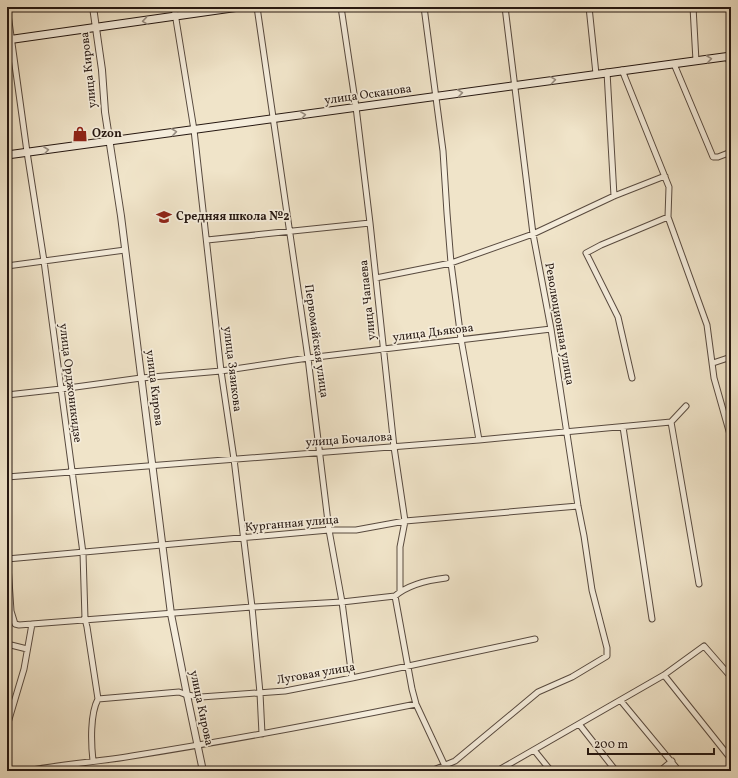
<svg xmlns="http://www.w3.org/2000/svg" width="738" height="778" font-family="Vollkorn,serif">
	<rect width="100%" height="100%" fill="#f0e4c9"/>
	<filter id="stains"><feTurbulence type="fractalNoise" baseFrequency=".005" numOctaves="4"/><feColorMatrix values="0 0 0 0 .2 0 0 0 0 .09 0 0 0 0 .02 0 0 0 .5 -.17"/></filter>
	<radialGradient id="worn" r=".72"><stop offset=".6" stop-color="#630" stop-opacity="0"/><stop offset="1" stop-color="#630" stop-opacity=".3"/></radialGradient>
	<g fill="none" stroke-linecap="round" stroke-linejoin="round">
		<!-- minor casing -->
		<g stroke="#584a3f" stroke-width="7">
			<path id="minor" d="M7,7L27,152L44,261L83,553L85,619L87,627L98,699C90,714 91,743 93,761
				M174,7L194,130L221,371L234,459L252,607L260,693L262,734
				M257,7L308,358L329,530L342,602L352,678
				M341,7L356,107L370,223L394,447L405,521L400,547V592
				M424,7L443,151L447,213L451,263L461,339L479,440
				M589,7L596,74
				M693,7L696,61
				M727,57L731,65
				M674,64L713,157H718L731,152
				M622,70L669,187L668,217L707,325L714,378L731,438
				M607,72L614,196
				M207,240L370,223
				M7,266L125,250
				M376,278L451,263L533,234L614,196L665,176
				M713,363L731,357
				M632,378L618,317L586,253L601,245L668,217
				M7,395L61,389L141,378L221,371L308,358L551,329
				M671,422L699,584
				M623,427L652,619
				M7,477L479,440L671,422L686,406
				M7,550L11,611L15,624L19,625L252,607L342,602L395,596C409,584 429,580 446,578
				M7,559L329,530H356L405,521L578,506
				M395,596L412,689L416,704L445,766
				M7,644L27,649
				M664,675L731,759
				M98,699L179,692L187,695L201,697L285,691L352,678L535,639
				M621,701L679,771
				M579,724L616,771
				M7,726L24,669L32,624
				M534,750L551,771
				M27,771C62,764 97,762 132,756C227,741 322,723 416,704
				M431,771L455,761L538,692L572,677L607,656V648L592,590L584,536L578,506L551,329L533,234L505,7
				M497,771L664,675L704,646L731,677
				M660,771L672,761"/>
		</g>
		<!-- tertiary casing -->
		<g stroke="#584a3f" stroke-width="8">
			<path id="tertiary" d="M93,7L102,70L105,112L121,216L171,614L187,695L203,771"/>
		</g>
		<!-- secondary casing -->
		<g stroke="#251711" stroke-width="9">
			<path id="secondary" d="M7,40L239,7
				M7,155L731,56"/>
		</g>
		<!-- minor -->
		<use href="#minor" stroke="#f5eddc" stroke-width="5"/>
		<!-- tertiary -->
		<use href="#tertiary" stroke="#f5eddc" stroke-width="6"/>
		<!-- secondary -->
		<use href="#secondary" stroke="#f5eddc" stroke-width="7"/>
	</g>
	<!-- one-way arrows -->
	<defs><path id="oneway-chevron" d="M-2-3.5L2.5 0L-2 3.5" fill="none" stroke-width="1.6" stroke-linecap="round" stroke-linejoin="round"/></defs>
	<g stroke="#978d81">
		<use href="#oneway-chevron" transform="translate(145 21) rotate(172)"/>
		<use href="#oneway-chevron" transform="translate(709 59) rotate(-8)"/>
		<use href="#oneway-chevron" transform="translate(553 80) rotate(-8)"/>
		<use href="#oneway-chevron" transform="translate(460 93) rotate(-8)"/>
		<use href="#oneway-chevron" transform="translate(303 115) rotate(-8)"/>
		<use href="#oneway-chevron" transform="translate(174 132) rotate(-8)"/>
		<use href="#oneway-chevron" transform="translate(46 150) rotate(-7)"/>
	</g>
	<!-- icons -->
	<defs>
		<g id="shop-bare" transform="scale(1.2)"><path d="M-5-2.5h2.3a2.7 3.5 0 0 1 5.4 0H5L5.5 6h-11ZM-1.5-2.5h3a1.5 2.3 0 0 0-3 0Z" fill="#8f2418" stroke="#f5eddc" stroke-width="2.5" paint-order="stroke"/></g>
		<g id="school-bare" transform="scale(1.2)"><path d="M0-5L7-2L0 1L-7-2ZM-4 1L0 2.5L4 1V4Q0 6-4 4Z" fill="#8f2418" stroke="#f5eddc" stroke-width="2.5" paint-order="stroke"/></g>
	</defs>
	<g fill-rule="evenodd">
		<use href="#shop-bare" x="80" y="134"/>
		<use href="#school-bare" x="164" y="217"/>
	</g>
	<g text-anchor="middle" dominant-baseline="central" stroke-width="3.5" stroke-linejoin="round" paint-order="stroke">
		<!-- street labels -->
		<g font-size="12" fill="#251711" stroke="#f5eddc">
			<text transform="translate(89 70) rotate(-96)">улица Кирова</text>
			<text transform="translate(368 95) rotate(-8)">улица Осканова</text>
			<text transform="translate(368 300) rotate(-96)">улица Чапаева</text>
			<text transform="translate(559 324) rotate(80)">Революционная улица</text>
			<text transform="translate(433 333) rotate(-7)">улица Дьякова</text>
			<text transform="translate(316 341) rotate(82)">Первомайская улица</text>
			<text transform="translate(232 369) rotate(83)">улица Зязикова</text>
			<text transform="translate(70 383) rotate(83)">улица Орджоникидзе</text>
			<text transform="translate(154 388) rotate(83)">улица Кирова</text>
			<text transform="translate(349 440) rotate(-4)">улица Бочалова</text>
			<text transform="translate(292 524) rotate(-5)">Курганная улица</text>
			<text transform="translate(316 674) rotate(-10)">Луговая улица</text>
			<text transform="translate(201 708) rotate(78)">улица Кирова</text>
		</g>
		<!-- poi labels -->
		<g font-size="12" font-weight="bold" fill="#251711" stroke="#f5eddc" text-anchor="start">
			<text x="92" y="134">Ozon</text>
			<text x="176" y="217">Средняя школа №2</text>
		</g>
	</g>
	<!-- margin -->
	<rect width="738" height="778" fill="none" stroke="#f0e4c9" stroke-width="24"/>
	<rect x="8" y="8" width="722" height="762" fill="none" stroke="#251711" stroke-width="2"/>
	<rect x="12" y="12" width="714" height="754" fill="none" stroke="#251711"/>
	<!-- scale -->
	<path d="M588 748v6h126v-6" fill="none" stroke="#251711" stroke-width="2"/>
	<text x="594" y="748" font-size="12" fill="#251711" stroke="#f5eddc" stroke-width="3" paint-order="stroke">200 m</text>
	<rect width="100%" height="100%" filter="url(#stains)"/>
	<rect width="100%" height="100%" fill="url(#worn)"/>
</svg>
